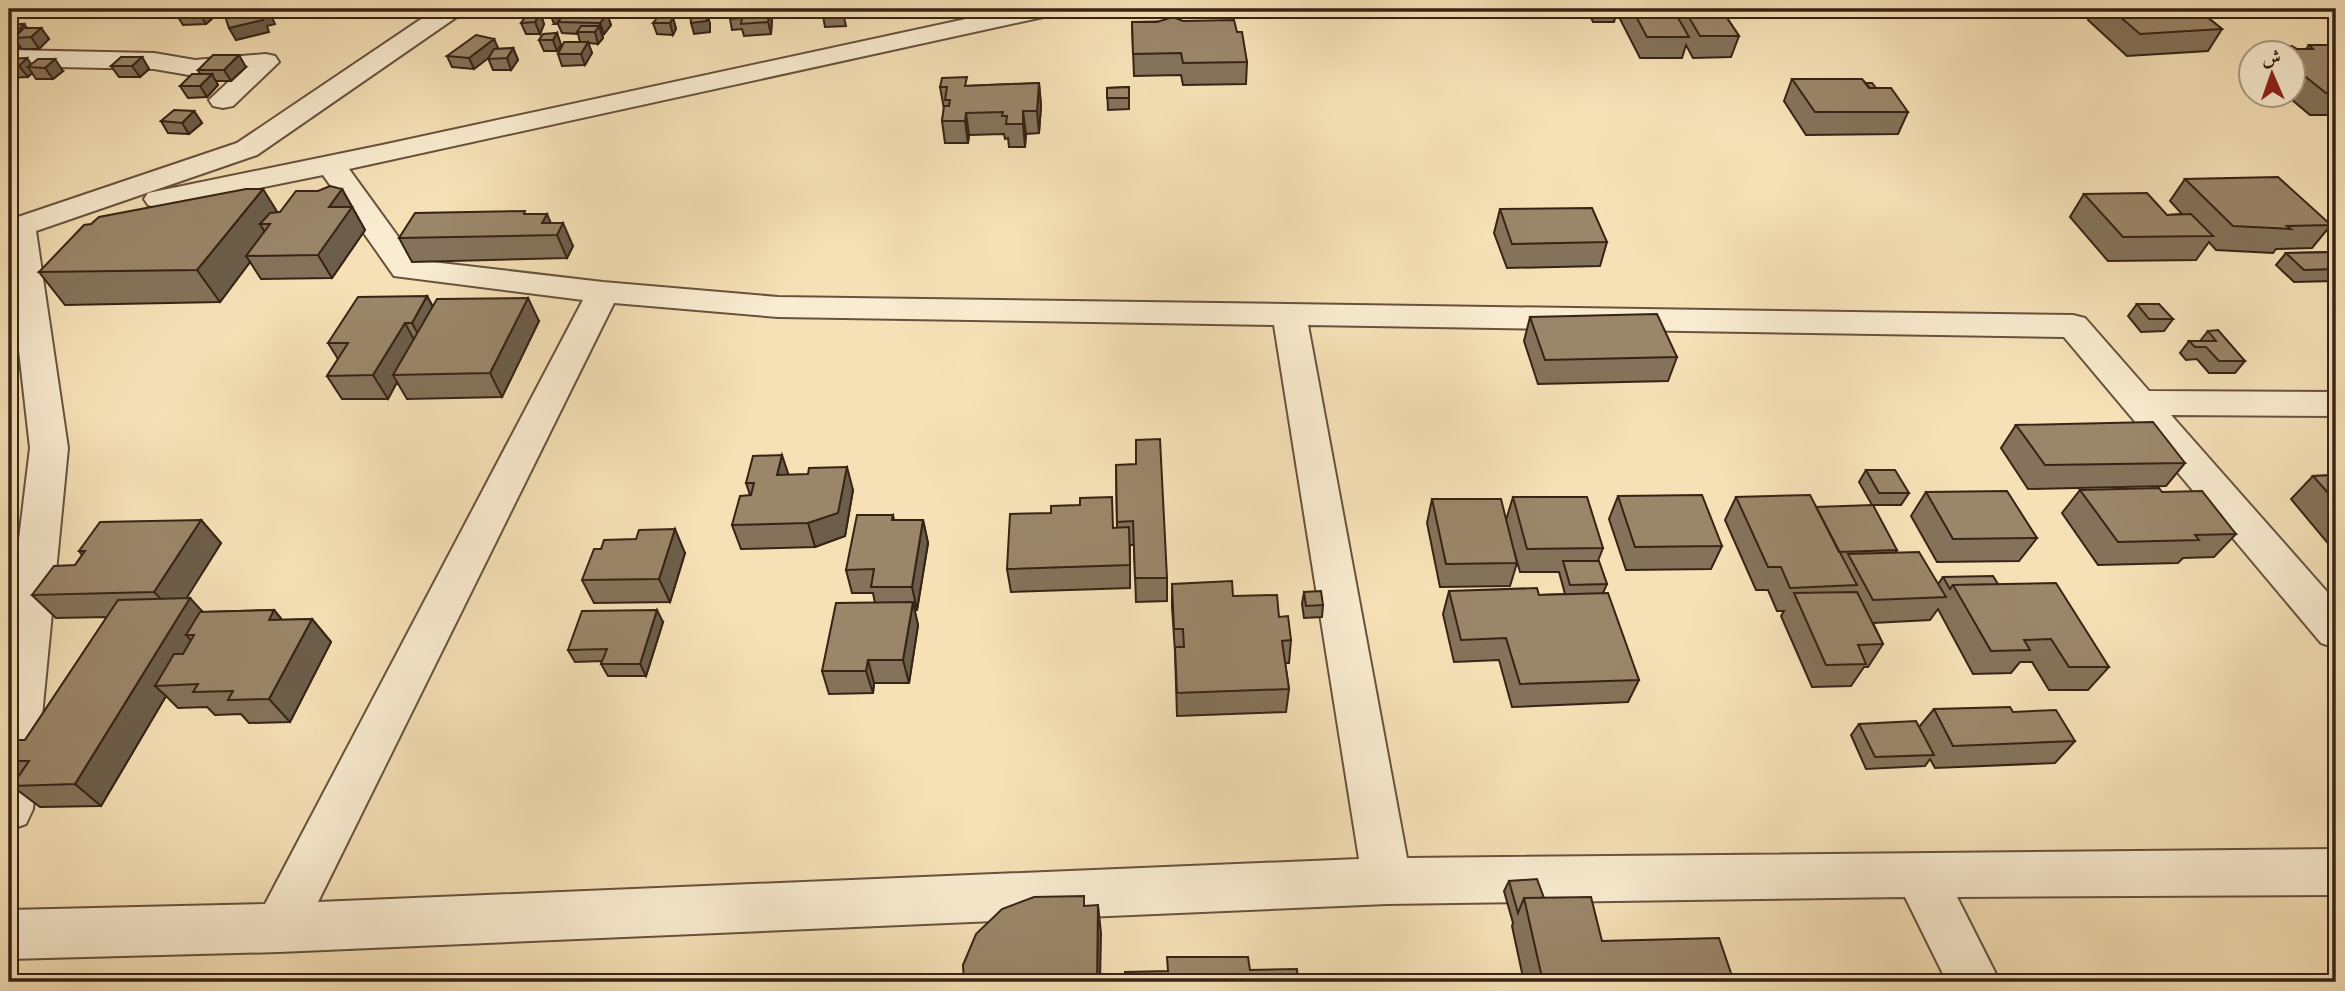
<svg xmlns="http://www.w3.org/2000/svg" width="2345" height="991" viewBox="0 0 2345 991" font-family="'IM FELL Great Primer',Amiri,serif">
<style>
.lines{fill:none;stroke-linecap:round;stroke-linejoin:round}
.minor-casing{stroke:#67523e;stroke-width:4}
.minor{fill:#f9ecd0;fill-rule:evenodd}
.wall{fill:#84735a;stroke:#372315;stroke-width:2}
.shaded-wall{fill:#6c5e4a;stroke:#372315;stroke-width:2}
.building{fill:#9a8669;stroke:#372315;stroke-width:2}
</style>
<rect width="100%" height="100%" fill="#f6e1b7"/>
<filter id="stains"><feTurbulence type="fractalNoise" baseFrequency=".00286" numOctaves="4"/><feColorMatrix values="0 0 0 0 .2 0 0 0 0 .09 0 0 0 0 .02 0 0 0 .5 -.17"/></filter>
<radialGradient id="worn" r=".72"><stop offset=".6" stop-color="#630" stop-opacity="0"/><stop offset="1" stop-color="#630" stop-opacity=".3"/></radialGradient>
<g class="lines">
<defs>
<path id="minor" d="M436,9H464L461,14L257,155L36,231L68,448L33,809L26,824L9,830V622L30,448L9,262V220L237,143Z
M1012,9H1060L1057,14L1048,16L349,169L415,260L603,282L778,297L2073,315L2085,318L2149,391L2336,392V416L2171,415L2336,602V648L2321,643L2064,337L1308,325L1407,858L2336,849V895L1957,897L2000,982H1947L1905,897L1387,904L279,952L9,959V910L265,904L583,300L394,276L323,175L159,208L148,205L144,199L148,193L382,145ZM614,303L778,317L1274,325L1359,859L318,902Z
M9,50L154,53L195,60L266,54L275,56L279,62L233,106L223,108L213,106L209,100L239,72L195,76L154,69L9,66Z"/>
</defs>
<use href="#minor" class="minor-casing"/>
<use href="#minor" class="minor"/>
</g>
<path class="wall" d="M13,9H30L14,10Z
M181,9H211L215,16L206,24L183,25L176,14Z
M585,9H640L635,15L607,14L611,25L604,34H602L603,38L598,44L588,43L592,53L585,65L562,66L558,54L580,42L578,34L562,33L558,24H554L568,13L586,14Z
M747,9H770L772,18L771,34L744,36L742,29L732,30L730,19Z
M842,9L846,26L825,27L823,16Z
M1587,9H1721L1739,36L1731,57L1693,58L1686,45L1682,58H1640L1620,19L1621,16L1616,15L1614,22H1593Z
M2090,9H2197L2222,29L2208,51L2127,56L2088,20L2092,11Z
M540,13L544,24L540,34H526L521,23Z
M673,18L676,29L673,35L657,34L653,23Z
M1183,21L1237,32L1247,62L1246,84L1183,85L1181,75L1134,76L1132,22Z
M24,24L27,28H41L49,39L39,49H22L21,48L9,49V25Z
M557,33L561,45L557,51H544L539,40Z
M2309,45H2336V115H2310L2285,94H2292V52H2263L2268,46L2297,49H2306Z
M513,48L518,60L511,70H493L488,58L474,69L452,67L447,56L498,49Z
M142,57L149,69L140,77H119L111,66Z
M9,59L31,65L63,71L53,79H36L32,73L28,77L9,78Z
M246,67L231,81H216L218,85L207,97L188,98L180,86L200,74L198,70Z
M1792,79L1865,83L1876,88L1908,112L1898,134L1806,135L1784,101Z
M1039,83L1041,106L1039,133L1026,134L1025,147H1009L1008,138L1005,139L1004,134L969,135L968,143H945L942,121L944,109L940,87Z
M1129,87V109L1108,110L1107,88Z
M194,111L202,123L189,134L168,133L161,121Z
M2185,179L2331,225L2312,248L2276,249L2273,253L2216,250L2209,242L2196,260L2108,261L2070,217L2084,194L2167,215L2182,214L2170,201Z
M342,189L365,230L332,278L261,279L250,262L220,302L65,305L39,272L280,212L318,191Z
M1500,209L1607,242L1600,266L1507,268L1494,233Z
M527,214L551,223L573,246L567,258L412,262L399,238Z
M2336,252V284L2334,281L2294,282L2276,265L2286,253Z
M427,296L433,307L539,321L502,397L407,399L397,382L388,399H342L327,376L338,359L328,343Z
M2137,304L2173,319L2164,331L2141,332L2128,316Z
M1530,317L1677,357L1668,381L1538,384L1524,341Z
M2208,331L2245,361L2235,373H2209L2197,359L2186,360L2180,353L2189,341H2200Z
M2016,425L2185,463L2166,486L2028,489L2001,448Z
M1116,465L1167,578V601L1136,602L1134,545H1130V588L1011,592L1007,569L1051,513L1080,505L1113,528H1117Z
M1866,470L1909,493L1901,505H1872L1859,482Z
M788,475L853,490L845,536L815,547L741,549L732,525L750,495L746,483Z
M2336,475V553L2291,499L2313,476Z
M2080,490L2162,492L2236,534L2214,557L2183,558L2178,563L2098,565L2062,513Z
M1926,492L2037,538L2019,561L1937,562L1911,516Z
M1618,496L1722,546L1711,569L1626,570L1609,519Z
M1513,497L1603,548L1598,561L1607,584L1603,593L1639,680L1628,702L1512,707L1499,660L1454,662L1443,614L1449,591L1539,595L1565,594L1559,572H1520L1514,551L1517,563L1510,586L1440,587L1427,523L1432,499L1506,520Z
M1736,497L1816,507L1897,550L1896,552L1938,584L1943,577L1998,584L2109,667L2088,690H2049L2032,662H2020L2011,673L1973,674L1938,609L1930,620L1873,623L1883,644L1868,667H1864L1851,686L1812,687L1781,616L1784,611H1777L1768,590H1756L1725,520Z
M893,515L894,520H923L928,543L917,610H914L918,625L909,683H874L873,693L829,694L822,671L875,603L873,593H852L846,570Z
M201,520L221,543L186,598L203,612L274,610L282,620L312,619L331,642L290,722L249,723L241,714L215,715L207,707L178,708L166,696L101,806L40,807L12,786L19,775L9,766V752L25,740L107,617L56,618L32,595L75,565L82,555L79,551Z
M636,539L685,553L670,602L594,603L582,580L601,549Z
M1172,584L1279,617L1291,640L1289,663H1285L1289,689L1286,712L1177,716L1175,652L1172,607Z
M1304,592L1323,605L1322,617L1304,618L1302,604Z
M663,622L646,676H608L601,664L602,661L575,662L568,650Z
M1934,709L2013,712L2075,741L2055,763L1935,768L1930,759L1925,766L1866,769L1851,735L1859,724L1919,727Z
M1509,881L1544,898L1602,941L1734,982H1524L1512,926L1513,923L1504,891Z"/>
<path class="shaded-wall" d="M204,9H211L215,16L206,24L199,13Z
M268,9L275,24L267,26L269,32L236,40L229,28L262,15Z
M566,9L569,18L558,22V24H554L550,13Z
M633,9H640L635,15Z
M770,9L772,18L771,34L768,22Z
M706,12L710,23V32L694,34L691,23Z
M540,13L544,24L540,34L535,22Z
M607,14L611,25L604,34L600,23Z
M673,18L676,29L673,35L670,23Z
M24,24L32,35L14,38L21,48L13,37Z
M599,26L603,38L598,44L595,32Z
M41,28L49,39L39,49L31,37Z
M557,33L561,45L557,51L553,40Z
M494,39L499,50L474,69L469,58Z
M588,42L592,53L585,65L581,54Z
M513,48L518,60L511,70L507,58Z
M239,55L246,67L231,81L224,70Z
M142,57L149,69L140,77L132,66Z
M27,58L33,67H28L32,73L28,77L19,66Z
M55,59L63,71L53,79L45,68Z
M212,74L218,85L207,97L200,86Z
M1039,83L1041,106L1039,133L1037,111Z
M194,111L202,123L189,134L182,123Z
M1023,111L1026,134L1025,147L1023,124Z
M966,113L969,135L968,143L965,121Z
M263,189L283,221L270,224H260L269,239L246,256L250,262L220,302L197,270Z
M342,189L365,230L332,278L318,255L329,207Z
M547,214L556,235L542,223Z
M563,223L573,246L567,258L557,235Z
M427,296L440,320L425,347L412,323Z
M528,298L539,321L502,397L490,373Z
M405,323L418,347L393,375L397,382L388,399L373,375Z
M782,455L790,479L777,475Z
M847,467L853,490L845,536L815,547L808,523Z
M201,520L221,543L176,615L154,592Z
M923,520L928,543L917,610L912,587Z
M675,529L685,553L670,602L659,579Z
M190,598L211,621L194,635H186L196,646L155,686L166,696L101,806L75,784Z
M913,602L918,625L909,683L903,660Z
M274,610L293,633L269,620Z
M657,610L663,622L646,676L640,664Z
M312,619L331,642L290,722L269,699Z
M868,660L874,683L873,693L866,671Z
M1098,905L1101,933L1100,982H1097Z"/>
<path class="building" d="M181,9H204L199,13L176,14Z
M242,9H258L259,10L268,9L269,13L260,15L263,20L229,28L224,13Z
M551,9H565V11L550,13Z
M747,9H770L768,22L741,24L742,18L730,19V10Z
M829,9H842L843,15L823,16L822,12L829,11Z
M1595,9H1616L1617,10H1595Z
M1632,9H1673L1689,37H1647Z
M1684,9H1721L1739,36H1700Z
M2111,9H2197L2222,29L2140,34Z
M706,12L707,21L691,23L690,13Z
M540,13L535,22L521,23L527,14Z
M565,13L607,14L600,23L558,22Z
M1173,17L1183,21L1234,20L1237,32H1242L1247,62L1183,63L1181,53L1133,54L1132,22H1157Z
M657,18H673L670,23H653Z
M24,24L13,37H9V25Z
M581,26H599L595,32H577Z
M24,28H41L31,37L14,38Z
M557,33L553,40H539L543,34Z
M476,35L494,39L469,58L447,56Z
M564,42H588L581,54H558Z
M2309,45H2336V93H2326L2292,66V52H2276L2268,46H2292L2297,49H2313Z
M513,48L507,58L488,59L494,49Z
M213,55H239L224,70H198Z
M121,57H142L132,66H111Z
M27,58L19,66H9V59Z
M38,59H55L45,68L28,67Z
M192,74H212L200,86H180Z
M967,77L965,86L1039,83L1037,111H1023V124H1006L1007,116H1002L1003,112L966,113L965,121H942L944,106H949L950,100H945L947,87H940L942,78Z
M1792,79H1862L1870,88H1891L1908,112H1815Z
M1865,83H1872L1876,88H1869Z
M1129,87V98H1107V88Z
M174,110L194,111L182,123L161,121Z
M2278,177L2331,225L2287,226L2291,229L2233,226L2185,179Z
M330,186L342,189L329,207H352L318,255L246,256L270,224H260L270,213L280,212L296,191H318Z
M246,189H263L197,270L39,272L84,225L91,224L99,217Z
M2147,193L2167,215L2191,214L2213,236L2123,237L2084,194Z
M1592,208L1607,242L1512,244L1500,209Z
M525,211L524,214H547L542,223H563L557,235L399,238L415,213Z
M2336,252V269L2304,270L2286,253Z
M427,296L412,323H405L373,375L327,376L348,343H328L358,297Z
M528,298L490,373L393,375L437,299Z
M2137,304H2159L2173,319H2149Z
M1657,314L1677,357L1545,360L1530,317Z
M2218,330L2245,361H2219L2206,347H2195L2189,341H2216L2208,331Z
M2153,422L2185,463L2045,465L2016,425Z
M1160,439L1167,578H1135L1133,521L1117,522L1116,465L1136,464V440Z
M782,455L777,475L808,474L809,468L847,467L838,513L808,523L732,525L740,496L751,495L754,483H746L753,456Z
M1866,470H1895L1909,493H1879Z
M2336,475V502L2313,476Z
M2159,488L2162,492L2202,491L2236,534L2195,535L2199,540L2118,542L2080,490Z
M2007,491L2037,538L1953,539L1926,492Z
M1702,495L1722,546L1635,547L1618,496Z
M1810,495L1857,585L1790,588L1781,567H1768L1736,497Z
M1112,497L1113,528L1129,527L1130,565L1007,569L1010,514L1051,513V506L1080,505V498Z
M1513,497H1587L1603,548L1527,549Z
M1432,499H1501L1517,563L1446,564Z
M1873,505L1897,550L1839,552L1816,507Z
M857,515H893L892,520H923L912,587H871L874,569L846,570Z
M201,520L154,592L32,595L54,566L75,565L85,551H79L100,522Z
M675,529L659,579L582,580L594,549H601L604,540L636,539L639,530Z
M1919,552L1946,597L1873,600L1848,554Z
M1563,561H1599L1607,584L1570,585Z
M1993,576L1998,584L1953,585L1950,589L1943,577Z
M1232,581L1233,596L1277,595L1279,617L1288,616L1291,640L1282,641L1289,689L1177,693L1175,647H1184L1183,629H1174L1172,584Z
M2056,583L2109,667H2069L2051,639L2024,640L2030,650L1991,651L1953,585Z
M1537,588L1539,595L1608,593L1639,680L1520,684L1506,638L1461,640L1449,591Z
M1321,591L1323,605L1306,606L1304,592Z
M1857,592L1883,644L1858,645L1866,664L1826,665L1794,593Z
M190,598L75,784L12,786L29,761H9V752L17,740H25L118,600Z
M913,602L903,660H868L866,671H822L836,603Z
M274,610L269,620L312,619L269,699L228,700L233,691L193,692L198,684L155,686L174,654H183L194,635H186L200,612Z
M657,610L640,664H601L607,649L568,650L582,611Z
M2010,707L2013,712L2056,710L2075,741L1953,746L1934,709Z
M1916,721L1934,755L1875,757L1859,724Z
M1537,879L1544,898H1524L1518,913L1509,881Z
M1084,896V906L1098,905L1097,982H964L963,965L976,934L1002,909L1034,897Z
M1591,897L1602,941L1719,938L1734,982H1543L1524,898Z
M1167,957H1248L1250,970L1297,969L1298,982H1125V972L1168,971Z"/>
<rect width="2345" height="991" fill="none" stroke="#f6e1b7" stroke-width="35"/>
<rect x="10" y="10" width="2324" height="970" fill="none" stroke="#372315" stroke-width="3.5"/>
<rect x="18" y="18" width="2310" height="956" fill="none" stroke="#372315" stroke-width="2"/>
<g transform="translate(2272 74) rotate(358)"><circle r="33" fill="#f9ecd0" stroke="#ab9c85" stroke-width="2"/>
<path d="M0-5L12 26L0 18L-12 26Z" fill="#8f2418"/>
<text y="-10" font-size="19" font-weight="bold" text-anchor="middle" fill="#372315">ش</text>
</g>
<rect width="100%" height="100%" filter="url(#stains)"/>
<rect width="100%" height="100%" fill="url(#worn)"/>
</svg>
